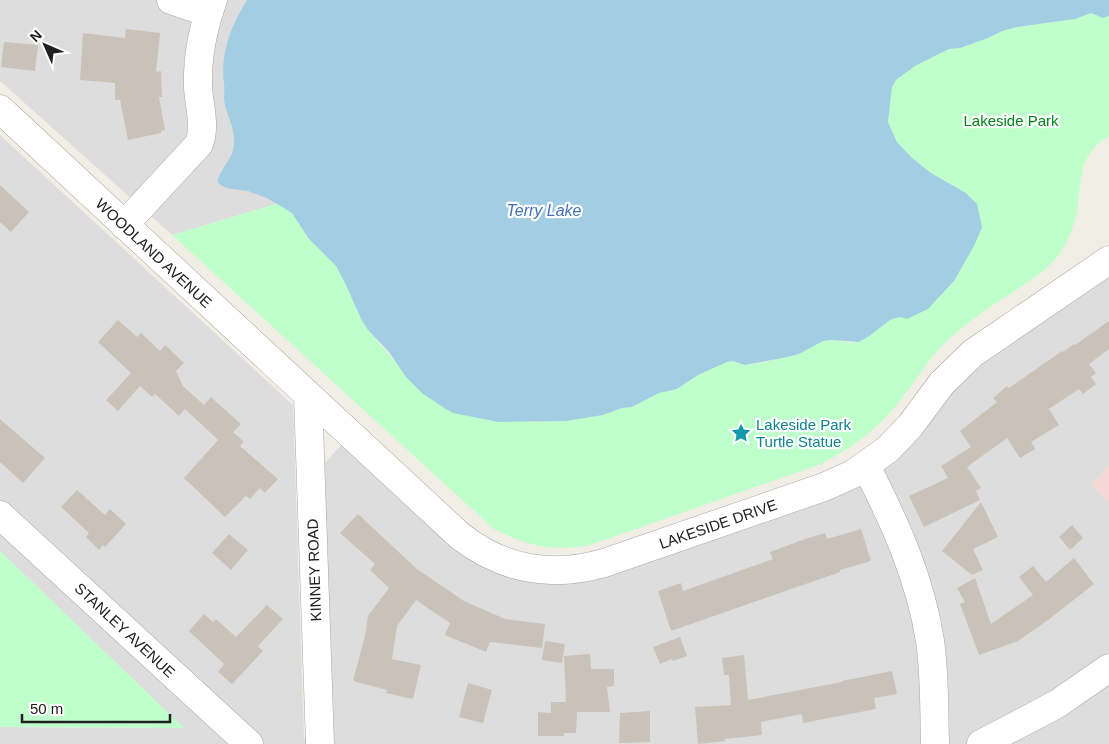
<svg xmlns="http://www.w3.org/2000/svg" width="1109" height="744" viewBox="0 0 1109 744" font-family="Arial,sans-serif">
<style>
.residential{fill:#dedddd}
.commercial{fill:#f3d8d3}
.park{fill:#bfffcb}
.water{fill:#a2cde3}
.building{fill:#cac2b8}
.lines{fill:none;stroke-linecap:round;stroke-linejoin:round}
.minor-casing{stroke:#a7a7a7;stroke-width:29}
.minor{stroke:#fff;stroke-width:28}
.labels{text-anchor:middle;dominant-baseline:central;stroke-width:4.5;stroke-linejoin:round;paint-order:stroke}
.park-label{font-size:15px;fill:#02851a;stroke:#fff}
.street-label{font-size:15px;fill:#202020;stroke:#fff}
.culture-label{font-size:15px;fill:#0d838f;stroke:#fff;text-anchor:start}
.water-label{font-size:16px;font-style:italic;fill:#4271ba;stroke:#fff}
</style>
<rect width="100%" height="100%" fill="#f1efe5"/>
<path class="residential" d="M0,0H597L276,204L172,235L0,81Z
M0,135L293,405L304,738L331,743L324,464L358,426L461,518L493,542L515,551L540,557H564L582,554L600,550L818,475L858,455L882,435L897,420L931,375L961,344L979,331L1109,245V465L1091,485L1109,502V654L1101,661L1109,671V744H0V727L183,728L0,551Z"/>
<path class="commercial" d="M1109,465V502L1091,485Z"/>
<path class="park" d="M1086,13H1091L1103,18L1109,16V136C1080,154 1081,175 1078,205C1075,223 1069,242 1057,257C1046,271 1031,280 1016,290C993,305 970,320 949,339C927,359 914,384 895,407C874,432 850,449 821,464L590,545C552,552 527,546 494,529L172,235L276,204L292,212L336,266L346,285L361,319L368,330L393,359L446,409L531,422L603,415L622,408L632,407L659,393L677,389L698,375L727,362L733,361L745,365L761,363L799,354L823,341L831,340L854,343L868,337L890,320L933,304L954,281L974,246V201L966,193L931,173L911,157L897,142L888,122L892,87L896,80L915,66L949,49L960,48L988,38L1002,31L1017,27L1075,19Z
M0,551L184,728L0,727Z"/>
<path class="water" d="M247,0H1109V16L1103,18L1091,13L1075,19L1017,27L1002,31L988,38L960,48L949,49L915,66L896,80L892,87L888,122L897,142L911,157L931,173L966,193L977,204L982,227L974,246L954,281L928,309L907,319L900,317L890,320L868,337L859,342L831,340L823,341L799,354L783,358L745,365L733,361L727,362L698,375L677,389L659,393L632,407L622,408L603,415L566,421L499,422L453,413L446,409L423,394L406,377L389,352L368,330L361,319L346,285L336,266L309,239L292,213L267,198L248,191L226,188L218,183C217,172 233,160 234,145C236,128 226,115 224,100C224,95 225,89 224,84C220,53 231,26 247,0Z"/>
<path class="building" d="M126,29L160,33L156,72L161,71L162,97H159L165,130L161,131V133L128,140L120,100H115V83L80,80L83,33L125,38Z
M4,42L38,45L35,71L1,67Z
M0,185L29,212L11,232L0,222Z
M118,320L137,337L141,333L160,351L165,345L184,363L176,371L183,386L204,405L211,397L241,424L233,432L244,442L240,446L278,479L265,493L260,488L250,499L246,496L225,517L184,478L218,440L185,409L179,416L155,394L152,397L140,386L118,411L106,400L131,373L98,342Z
M1109,321V349L1089,364L1096,373L1091,377L1096,384L1083,394L1079,389L1049,409L1059,425L1031,442L1035,449L1020,458L1007,438L967,467L981,488L976,491L980,500L924,527L909,496L948,478L941,466L971,447L960,431L997,402L993,398L1007,386L1009,388L1062,351L1063,352L1074,344L1075,345Z
M0,419L45,458L23,483L0,462Z
M77,490L105,515L110,509L126,524L105,547L103,545L99,550L86,537L89,533L61,507Z
M981,502L998,537L973,549L983,570L972,575L942,551Z
M358,514L417,569L464,601L505,619L545,624L542,648L490,642L486,652L445,635L450,623L416,600L397,626L392,659L421,665L413,699L386,693L387,690L353,681L365,636L368,616L389,588L370,570L375,564L340,533Z
M1072,525L1083,538L1070,550L1059,537Z
M861,529L871,561L840,570V572L671,631L658,591L681,583L683,591L773,559L770,552L805,539L825,533L827,539Z
M229,534L248,550L231,570L212,553Z
M1074,558L1094,584L1048,620L1018,641L979,655L960,604L965,602L957,588L975,578L991,624L1033,595L1019,577L1033,566L1046,582Z
M267,605L283,619L258,646L263,651L232,684L218,672L224,664L189,631L204,614L213,622L216,619L236,637Z
M680,637L687,656L673,661L672,659L660,664L653,647Z
M545,641L565,644L562,663L542,660Z
M590,654L591,669H614V686L607,687L610,712H577L576,733H564V736H538V712L551,713V702H566L564,656Z
M744,655L748,700L842,682V681L892,671L897,694L874,698L876,709L803,723L802,714L761,722L762,735L725,739V741L698,744L695,707L731,705L729,675H724L722,658Z
M468,683L492,690L483,723L459,717Z
M650,711V742L619,743L620,713Z"/>
<g class="lines">
<defs>
<path id="minor" d="M171,0L209,13
M0,109L460,536C504,570 551,578 604,563L824,487L853,474L888,449L910,426L942,383L973,353L1109,260
M124,225L199,144C206,125 199,106 198,87C197,57 203,28 213,0
M308,396L320,744
M866,466C895,523 920,577 930,641C935,675 934,710 935,744
M0,515L249,744
M981,744L1057,704L1109,668"/>
</defs>
<use href="#minor" class="minor-casing"/>
<use href="#minor" class="minor"/>
</g>
<defs>
<symbol id="sight-bare" viewBox="-9 -9 18 18"><path d="M0-6L1.8-2.2L6-1.7L2.9 1.2L3.7 5.4L0 3.3L-3.7 5.4L-2.9 1.2L-6-1.7L-1.8-2.2Z" fill="#0f9aa8" stroke="#fff" stroke-width="2.5" paint-order="stroke"/></symbol>
</defs>
<g fill-rule="evenodd">
<use href="#sight-bare" x="727" y="419" width="28" height="28"/>
</g>
<g class="labels">
<g class="park-label">
<text x="1011" y="120">Lakeside Park</text>
</g>
<g class="street-label">
<text transform="translate(154 253) rotate(43)">WOODLAND AVENUE</text>
<text transform="translate(718 524) rotate(-19)">LAKESIDE DRIVE</text>
<text transform="translate(314 570) rotate(-92)">KINNEY ROAD</text>
<text transform="translate(125 630) rotate(43)">STANLEY AVENUE</text>
</g>
<g class="culture-label">
<text x="756" y="424">Lakeside Park<tspan x="756" dy="17">Turtle Statue</tspan></text>
</g>
<g class="water-label">
<text x="544" y="210">Terry Lake</text>
</g>
</g>
<g transform="translate(45 45) rotate(315)" stroke="#ffffff" stroke-width="4" paint-order="stroke">
<path d="M0-4L9 19L0 12L-9 19Z" fill="#202020"/>
<text y="-8" font-size="14" font-weight="bold" text-anchor="middle" fill="#202020">N</text>
</g>
<path d="M22 714v8h148v-8" fill="none" stroke="#202020" stroke-width="2.5"/>
<text x="30" y="714" font-size="15" fill="#202020" stroke="#ffffff" stroke-width="4" paint-order="stroke">50 m</text>
</svg>
